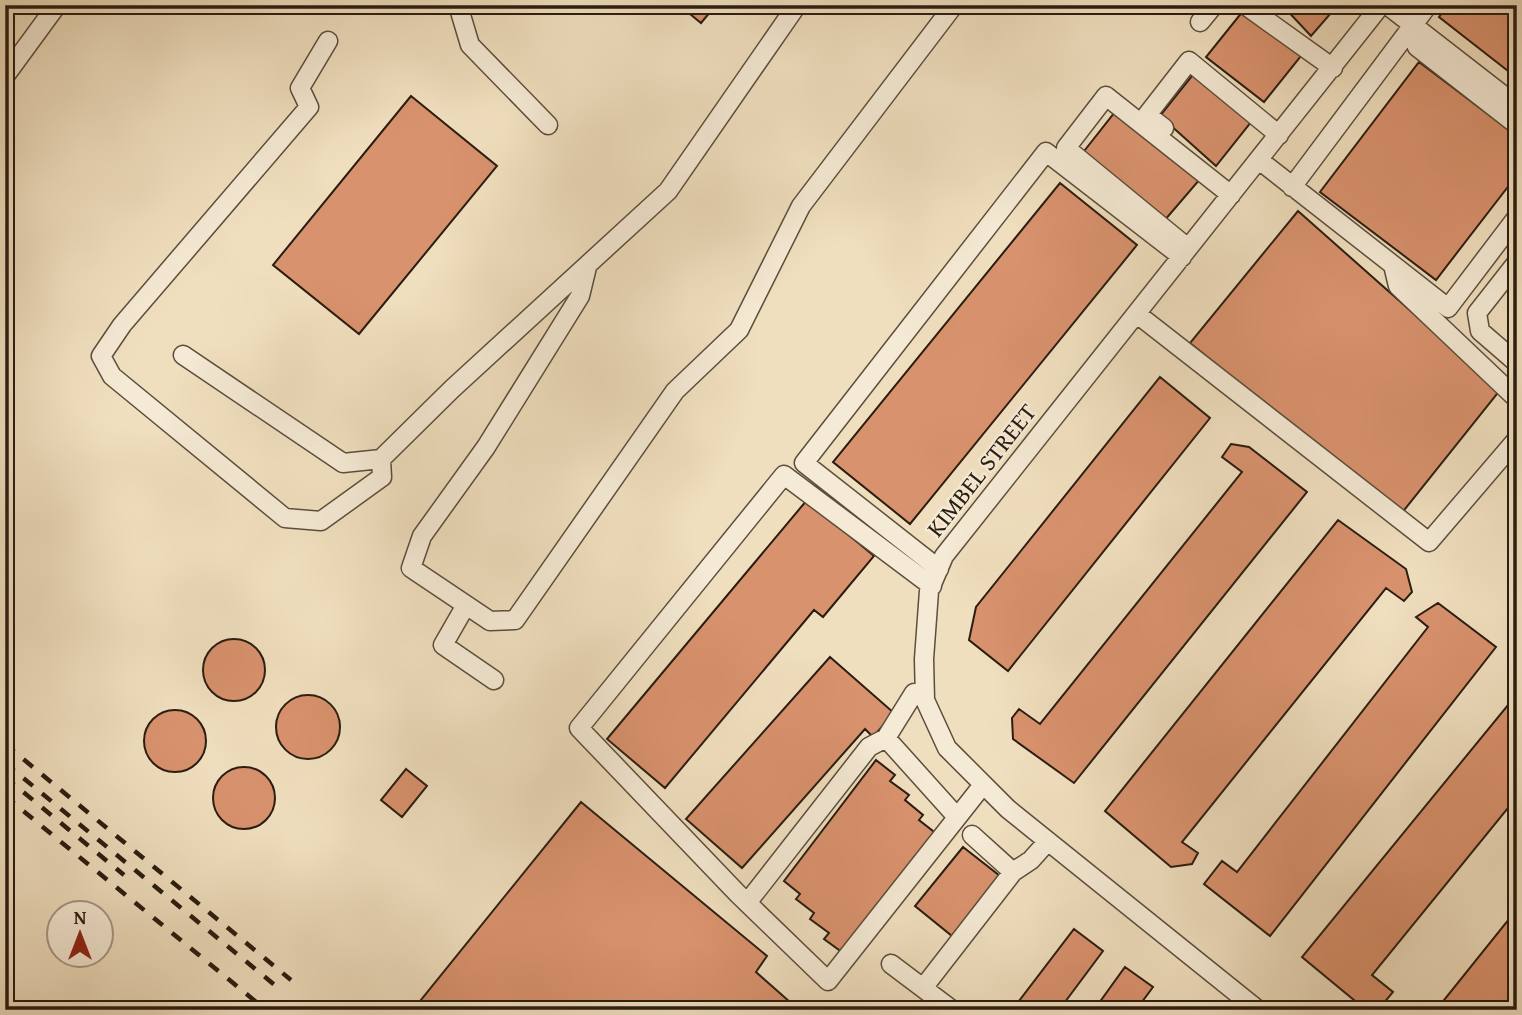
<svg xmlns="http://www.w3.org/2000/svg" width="1522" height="1015" viewBox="0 0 1522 1015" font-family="'Gentium Book Plus',serif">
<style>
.building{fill:#d9926e;stroke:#291d11;stroke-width:2}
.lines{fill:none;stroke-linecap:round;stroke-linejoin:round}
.minor-casing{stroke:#5b4e3c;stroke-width:21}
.minor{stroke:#f5ead5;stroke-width:18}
.rail{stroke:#291d11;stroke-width:4.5;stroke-dasharray:12 12;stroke-linecap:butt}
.labels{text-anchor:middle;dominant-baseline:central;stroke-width:5;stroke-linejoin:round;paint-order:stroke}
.street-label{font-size:24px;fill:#291d11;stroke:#f5ead5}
</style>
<rect width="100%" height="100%" fill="#f0dfbf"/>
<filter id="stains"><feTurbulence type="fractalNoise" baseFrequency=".00286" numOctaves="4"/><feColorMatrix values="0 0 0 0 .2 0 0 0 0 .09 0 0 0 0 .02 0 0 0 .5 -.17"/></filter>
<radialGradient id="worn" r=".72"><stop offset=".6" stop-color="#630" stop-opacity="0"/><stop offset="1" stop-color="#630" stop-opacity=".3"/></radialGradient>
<path class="building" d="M679,5H716L701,23Z
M1282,5H1338L1311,36Z
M1448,5H1517V78L1439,17Z
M1243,11L1301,56L1264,102L1206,57Z
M1419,62L1517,136V175L1436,280L1320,192Z
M1196,71L1251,122L1216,166L1160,116Z
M411,96L497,166L359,334L273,265Z
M1115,112L1201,178L1164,221L1081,155Z
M1060,183L1137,245L910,524L833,462Z
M1298,211L1500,390L1401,514L1190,343Z
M1160,377L1210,418L1008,671L969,640L976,607Z
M1231,444L1249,447L1307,492L1074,783L1013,739L1012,718L1019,709L1040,724L1242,472L1222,457Z
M807,500L874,556L823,617L814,610L665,788L607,739Z
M1338,520L1406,569L1412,592L1404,601L1386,588L1182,842L1198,853L1192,864L1171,867L1105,811Z
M1438,603L1496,647L1270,936L1204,884L1222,861L1237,872L1428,627L1416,617Z
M203 670a31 31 0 1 1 62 0a31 31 0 1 1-62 0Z
M830,657L894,713L873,737L865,729L742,868L686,819Z
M1517,694V797L1372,975L1393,992L1378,1010H1366L1302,957Z
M276 727a32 32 0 1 1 64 0a32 32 0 1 1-64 0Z
M144 741a31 31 0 1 1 62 0a31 31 0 1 1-62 0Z
M876,760L895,775L890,781L909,795L905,800L923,815L919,820L938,835L846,955L824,939L829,933L810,919L814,913L796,899L800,894L784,881Z
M213 798a31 31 0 1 1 62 0a31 31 0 1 1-62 0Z
M406,769L427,786L402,817L381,800Z
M581,802L767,956L756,972L799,1010H431L420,1001Z
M963,847L1000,876L952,936L915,906Z
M1517,909V1010H1436Z
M1074,929L1103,951L1059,1010H1012Z
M1125,967L1153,987L1136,1010H1094Z"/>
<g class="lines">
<defs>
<path id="minor" d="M458,5L470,45L548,125
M1245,5L1333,68
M1387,5L1517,106
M1200,22L1214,5
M1410,27L1417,47L1517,125
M328,41L300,88L309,107L122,325L101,356L112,376L285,518L321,521L382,477L381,459
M5,76L57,5
M1164,128L1147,115L1189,61L1279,135
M1259,160L1448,308L1517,217
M1292,187L1428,5
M1183,244L1066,148L1106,96L1231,195
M1517,262L1477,313L1480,331L1517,363
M1393,265L1398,286L1517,399
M587,267L580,296L486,447L422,536L411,568L490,621L515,620L675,391L739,330L801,206L954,5
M1137,314L1429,542L1517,439
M183,355L343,463L381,459L452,389L668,191L797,5
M939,569L804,463L1046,152L1182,257
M932,586L784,475L579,728L738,894L828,981L982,786
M466,605L443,645L494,680
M886,738L914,693
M972,835L1013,872
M747,903L869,747L886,738L957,817
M891,964L952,1010
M923,988L1013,872L1031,860L1048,841
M1258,1010L1008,809L947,748L925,700L924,659L929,591L944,556L1381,5"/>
</defs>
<use href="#minor" class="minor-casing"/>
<use href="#minor" class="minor"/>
<path class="rail" d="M5,744L291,980
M5,763L282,991
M5,777L124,875
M5,796L266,1010"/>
</g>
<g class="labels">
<g class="street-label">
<text transform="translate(981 470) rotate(-52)">KIMBEL STREET</text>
</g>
</g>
<rect width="1522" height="1015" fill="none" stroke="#f0dfbf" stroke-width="28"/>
<rect x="7" y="7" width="1508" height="1001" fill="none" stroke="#291d11" stroke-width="3.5"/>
<rect x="14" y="14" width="1494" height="987" fill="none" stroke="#291d11" stroke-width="2"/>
<g transform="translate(80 934)"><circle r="33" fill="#f5ead5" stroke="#a39887" stroke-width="2"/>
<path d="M0-5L12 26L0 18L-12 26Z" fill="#8f2418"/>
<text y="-10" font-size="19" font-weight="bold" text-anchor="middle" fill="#291d11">N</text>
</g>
<rect width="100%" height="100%" filter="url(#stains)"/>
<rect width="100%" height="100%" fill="url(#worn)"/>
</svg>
